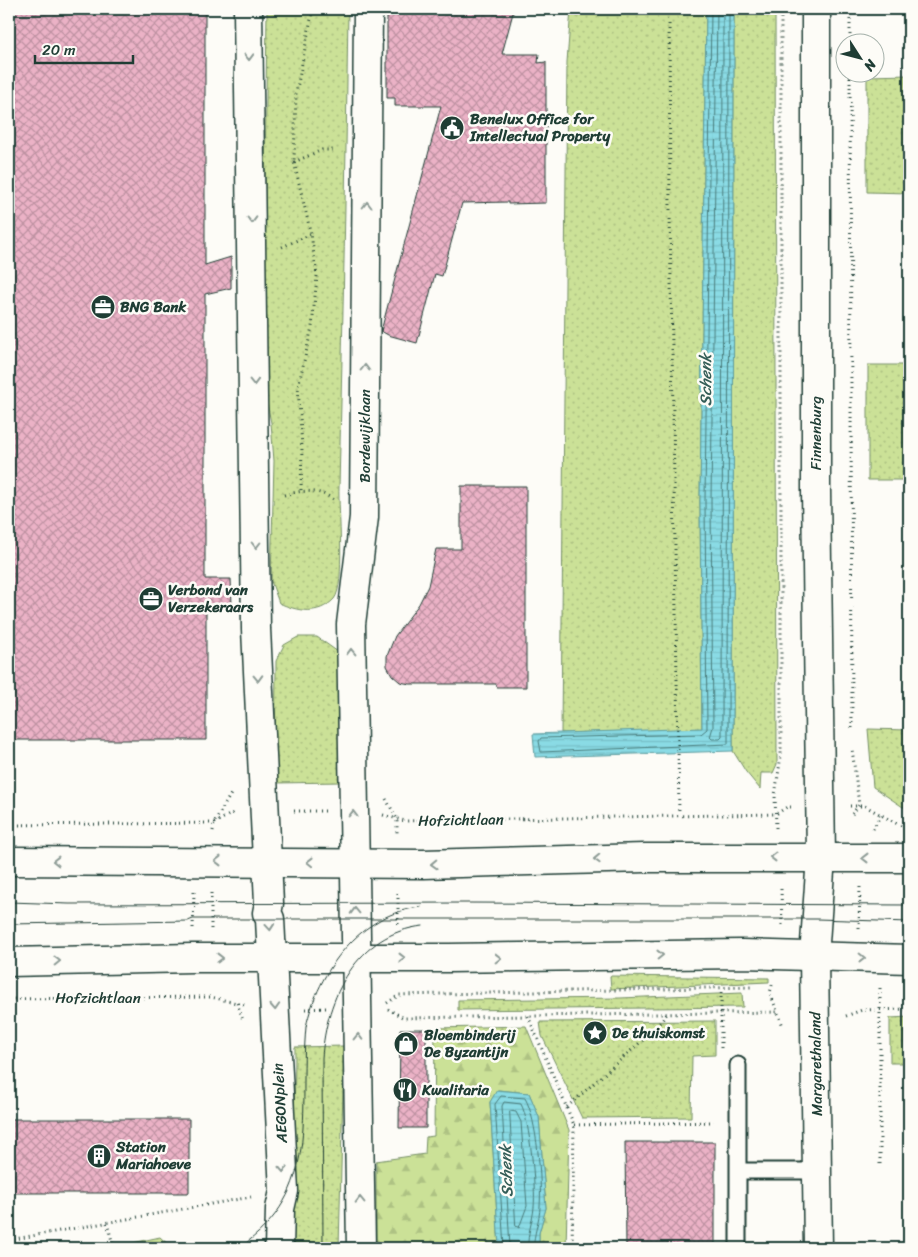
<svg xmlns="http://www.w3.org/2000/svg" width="918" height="1257" viewBox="0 0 918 1257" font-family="Sriracha,sans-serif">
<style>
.grass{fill:url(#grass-dots);stroke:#758f66}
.forest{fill:url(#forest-firs);stroke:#758f66}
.water{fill:url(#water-rules);stroke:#5f9c9e}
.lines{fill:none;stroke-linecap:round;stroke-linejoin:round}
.shore{stroke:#4a7c7b;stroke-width:1}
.building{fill:url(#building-cross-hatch);stroke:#1f3d34}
.service-casing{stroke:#1f3d34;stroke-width:19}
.minor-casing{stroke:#1f3d34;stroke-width:31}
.tertiary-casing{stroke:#1f3d34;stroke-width:31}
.secondary-casing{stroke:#1f3d34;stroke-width:31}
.path{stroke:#1f3d34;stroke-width:3;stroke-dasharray:1 4;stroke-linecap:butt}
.service{stroke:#fdfcf7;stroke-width:15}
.minor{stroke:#fdfcf7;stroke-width:28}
.tertiary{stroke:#fdfcf7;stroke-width:28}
.secondary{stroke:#fdfcf7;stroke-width:28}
.tram{stroke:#1f3d34;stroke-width:1}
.oneway{stroke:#8e9c96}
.labels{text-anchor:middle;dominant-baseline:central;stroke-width:5;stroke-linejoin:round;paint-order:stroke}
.poi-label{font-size:15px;font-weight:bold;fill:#1f3d34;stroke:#fdfcf7;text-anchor:start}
.street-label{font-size:15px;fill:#1f3d34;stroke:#fdfcf7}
.water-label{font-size:16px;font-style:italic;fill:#345d57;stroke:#fdfcf7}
</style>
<defs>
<pattern id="grass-dots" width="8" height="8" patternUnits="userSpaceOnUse" patternTransform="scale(1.25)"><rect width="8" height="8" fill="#cbe197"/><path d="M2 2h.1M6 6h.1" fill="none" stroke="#aec283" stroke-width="1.8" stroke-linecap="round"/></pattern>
<pattern id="forest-firs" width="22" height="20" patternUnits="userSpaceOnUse" patternTransform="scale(1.25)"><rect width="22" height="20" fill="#cbe197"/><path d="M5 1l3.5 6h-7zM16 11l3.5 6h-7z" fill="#aec283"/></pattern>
<pattern id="water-rules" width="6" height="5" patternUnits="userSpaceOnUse" patternTransform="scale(1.25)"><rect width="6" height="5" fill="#8adbe5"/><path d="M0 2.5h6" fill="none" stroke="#77bdc5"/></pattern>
<pattern id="building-cross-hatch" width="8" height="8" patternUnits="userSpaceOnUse" patternTransform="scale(1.25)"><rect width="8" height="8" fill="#ebb2c6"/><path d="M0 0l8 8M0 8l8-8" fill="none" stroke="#be92a2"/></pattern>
</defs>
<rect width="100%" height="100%" fill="#fdfcf7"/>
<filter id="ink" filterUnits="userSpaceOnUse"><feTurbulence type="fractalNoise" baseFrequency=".02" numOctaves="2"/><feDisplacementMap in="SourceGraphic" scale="10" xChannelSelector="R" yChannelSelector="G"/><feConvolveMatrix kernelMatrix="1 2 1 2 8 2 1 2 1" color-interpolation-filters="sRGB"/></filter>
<g filter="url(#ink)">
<path class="grass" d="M267,9H348C346,168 343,327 339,487C338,509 346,585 334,599C318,616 297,611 279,603L271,581L274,461L271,423L263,381Z
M571,9H706L700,501L702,729L561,733L567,62Z
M734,9H775L777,764L773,773H761L760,789L746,772L733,751Z
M909,75V193L867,192V76Z
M868,365H909V480H868Z
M298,637H317L338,652L342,782L275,783L276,661L284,645Z
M868,729L909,730V807H903L873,787Z
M610,976L769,978V982L611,989Z
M742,993L743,1007L458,1010V1000L620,998Z
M909,1017V1063H890V1018Z
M715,1021V1055L692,1056L691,1117L582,1118L542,1036L540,1022Z
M344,1046L339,1248H293L295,1047Z
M160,1237L172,1248H110Z"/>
<path class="forest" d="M526,1026L569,1130L566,1248H539V1233L546,1208L539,1117L529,1093L498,1090L490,1102L499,1248H376V1161L425,1154L426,1137L434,1136L435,1028Z"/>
<path class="water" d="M706,9H734L733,751L535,757L533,734L702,728L700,501Z
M497,1090L529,1093L539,1117L546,1208L539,1233V1248H499L490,1102Z"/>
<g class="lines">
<path class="shore" d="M711,9L705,501L707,729L701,734L541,738L539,741L541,752L728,744L729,9
M717,9L711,501L713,727L710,737L712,739H720L722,737L723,9
M510,1111L516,1112L521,1122L527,1206L519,1228L516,1226Z
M504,1248L495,1104L501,1096L525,1098C537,1119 542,1181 540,1206C540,1221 533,1233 534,1248
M510,1248L502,1106L504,1102L521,1104C530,1121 536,1187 534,1207C533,1221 527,1233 528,1248"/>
</g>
<path class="building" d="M9,9H205V265L231,257V288L205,294V579H231L232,605H206V740H9Z
M387,9H514L502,54H539L538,63L546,62V203L508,204V202L462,203L442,276L435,274L417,343L388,335L381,331L441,106H395V98H387Z
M461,486H526V687H497L496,684H410L400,682L392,675L387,666V656L395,636L419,604L428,586L436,549H461Z
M400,1029H426V1128H399Z
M9,1119H189V1193H9Z
M625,1142H715V1248H626Z"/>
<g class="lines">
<defs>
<path id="service" d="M738,1065V1248
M738,1171H818"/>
<path id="minor" d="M248,9L256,629L269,903L267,913L270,919L284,1191L280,1209L279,1248
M814,957L818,1248
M361,1248L351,624L364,517L368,9"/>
<path id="tertiary" d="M814,957L821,857L816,490V9"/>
<path id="secondary" d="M9,861L423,864L645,858H909
M9,962L193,958H449L742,954L909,959"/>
</defs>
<use href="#service" class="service-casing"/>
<use href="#minor" class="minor-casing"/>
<use href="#tertiary" class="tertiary-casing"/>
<use href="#secondary" class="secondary-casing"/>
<path class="path" d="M669,9L670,214L679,814
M850,9V42
M850,72L852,729
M294,162L322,150H336
M282,247L311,234
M301,490L302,447L298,387L312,327L317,276L311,234L294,162L296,93L313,9
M284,495C301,490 318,489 333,499
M386,799L397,819V834
M850,806H865L903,827
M294,811H325
M852,814L859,805L852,748
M383,815L405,821L776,814L787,807H791
M9,825L214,823L235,812
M776,828L775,795L781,756V9
M873,829L881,814
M213,831L214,823L232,792
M781,889L782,925
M398,893V927
M193,928L194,892
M859,928L860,887
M211,929V893
M772,985L770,993L783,1026
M880,988V1168
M9,999L211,997L245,1005
M237,1003L243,1020
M387,1003L399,995L751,987
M305,1009L327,1008
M388,1009L404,1018L779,1012
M528,1016L574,1125L572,1248
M846,1016L862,1010L909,1009
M721,1048V988
M567,1107L652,1032L667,1014
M574,1125L714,1122
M107,1223L114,1248
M9,1240L251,1197"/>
<use href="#service" class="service"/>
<use href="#minor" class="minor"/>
<use href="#tertiary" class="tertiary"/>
<use href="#secondary" class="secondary"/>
<path class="tram" d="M9,902L69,904L468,903L909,905
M9,924L188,921L193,919H817L909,922
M239,1248C323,1191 298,1113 306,1027C318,971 360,913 421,907
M323,1248L322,1058C326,997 357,933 423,926"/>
</g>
<defs><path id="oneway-chevron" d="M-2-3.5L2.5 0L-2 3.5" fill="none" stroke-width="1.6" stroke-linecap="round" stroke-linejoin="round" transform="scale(1.25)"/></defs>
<g class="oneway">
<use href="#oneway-chevron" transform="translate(249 57) rotate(89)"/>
<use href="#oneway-chevron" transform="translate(367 205) rotate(-90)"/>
<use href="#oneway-chevron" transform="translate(252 220) rotate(89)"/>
<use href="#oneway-chevron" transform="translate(365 368) rotate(-90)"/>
<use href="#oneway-chevron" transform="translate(254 382) rotate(89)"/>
<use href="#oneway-chevron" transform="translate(256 545) rotate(90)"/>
<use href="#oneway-chevron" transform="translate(351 652) rotate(-91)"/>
<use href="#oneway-chevron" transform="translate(258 678) rotate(88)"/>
<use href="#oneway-chevron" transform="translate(353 814) rotate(-90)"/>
<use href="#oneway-chevron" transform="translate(773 857) rotate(180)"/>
<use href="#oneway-chevron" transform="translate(865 858) rotate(-180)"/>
<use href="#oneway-chevron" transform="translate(597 859) rotate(178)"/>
<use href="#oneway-chevron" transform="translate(56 861) rotate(-180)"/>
<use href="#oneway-chevron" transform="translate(218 861) rotate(-180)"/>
<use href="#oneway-chevron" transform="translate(310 862) rotate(-179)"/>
<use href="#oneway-chevron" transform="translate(434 864) rotate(178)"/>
<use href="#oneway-chevron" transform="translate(355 911) rotate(-92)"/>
<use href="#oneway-chevron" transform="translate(270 927) rotate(85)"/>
<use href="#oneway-chevron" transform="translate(660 955) rotate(-1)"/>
<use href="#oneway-chevron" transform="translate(220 958)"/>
<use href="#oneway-chevron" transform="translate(402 958)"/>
<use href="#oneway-chevron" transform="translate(498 958) rotate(-1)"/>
<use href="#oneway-chevron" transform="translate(862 958) rotate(1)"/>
<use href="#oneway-chevron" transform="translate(57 961) rotate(-1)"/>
<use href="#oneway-chevron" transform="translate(275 1007) rotate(87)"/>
<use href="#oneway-chevron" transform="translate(358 1037) rotate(-89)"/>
<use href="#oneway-chevron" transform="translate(283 1169) rotate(87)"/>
<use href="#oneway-chevron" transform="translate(360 1200) rotate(-91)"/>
</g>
</g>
<defs>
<symbol id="civic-disc" viewBox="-11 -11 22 22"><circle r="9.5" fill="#1f3d34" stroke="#fdfcf7"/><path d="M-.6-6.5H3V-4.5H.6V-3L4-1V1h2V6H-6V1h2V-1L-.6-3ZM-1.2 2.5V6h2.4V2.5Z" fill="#fff"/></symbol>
<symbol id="office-disc" viewBox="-11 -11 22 22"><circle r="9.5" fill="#1f3d34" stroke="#fdfcf7"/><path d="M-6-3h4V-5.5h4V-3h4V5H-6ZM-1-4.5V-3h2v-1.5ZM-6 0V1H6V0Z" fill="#fff"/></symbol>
<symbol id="sight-disc" viewBox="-11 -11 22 22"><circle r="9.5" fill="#1f3d34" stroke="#fdfcf7"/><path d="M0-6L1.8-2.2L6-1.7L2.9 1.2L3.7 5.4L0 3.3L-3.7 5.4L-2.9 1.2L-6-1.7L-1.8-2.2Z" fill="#fff"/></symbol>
<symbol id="shop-disc" viewBox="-11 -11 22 22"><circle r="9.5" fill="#1f3d34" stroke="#fdfcf7"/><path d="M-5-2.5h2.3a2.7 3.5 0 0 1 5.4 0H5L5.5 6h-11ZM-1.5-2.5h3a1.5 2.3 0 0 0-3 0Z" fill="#fff"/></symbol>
<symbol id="restaurant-disc" viewBox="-11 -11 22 22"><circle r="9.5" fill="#1f3d34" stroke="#fdfcf7"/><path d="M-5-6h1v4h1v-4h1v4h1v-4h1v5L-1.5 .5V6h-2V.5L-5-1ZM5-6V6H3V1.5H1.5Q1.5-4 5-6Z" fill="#fff"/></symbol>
<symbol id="building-disc" viewBox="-11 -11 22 22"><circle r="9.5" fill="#1f3d34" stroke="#fdfcf7"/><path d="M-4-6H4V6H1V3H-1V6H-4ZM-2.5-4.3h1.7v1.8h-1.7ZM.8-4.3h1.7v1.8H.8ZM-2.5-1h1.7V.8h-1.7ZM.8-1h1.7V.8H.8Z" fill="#fff"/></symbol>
</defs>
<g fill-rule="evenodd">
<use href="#civic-disc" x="438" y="114" width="28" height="28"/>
<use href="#office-disc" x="89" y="293" width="28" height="28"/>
<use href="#office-disc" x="137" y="585" width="28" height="28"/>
<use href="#sight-disc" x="581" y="1019" width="28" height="28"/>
<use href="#shop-disc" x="392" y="1030" width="28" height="28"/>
<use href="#restaurant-disc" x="391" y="1076" width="28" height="28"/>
<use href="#building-disc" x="85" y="1142" width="28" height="28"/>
</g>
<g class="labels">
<g class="poi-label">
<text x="470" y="119">Benelux Office for<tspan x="470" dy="17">Intellectual Property</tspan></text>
<text x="120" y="307">BNG Bank</text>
<text x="168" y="590">Verbond van<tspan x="168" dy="17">Verzekeraars</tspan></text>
<text x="612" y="1033">De thuiskomst</text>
<text x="424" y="1035">Bloembinderij<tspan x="424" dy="17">De Byzantijn</tspan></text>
<text x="422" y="1090">Kwalitaria</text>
<text x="116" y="1147">Station<tspan x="116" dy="17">Mariahoeve</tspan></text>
</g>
<g class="street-label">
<text transform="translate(816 433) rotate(-90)">Finnenburg</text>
<text transform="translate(365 436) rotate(-90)">Bordewijklaan</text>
<text transform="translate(461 820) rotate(-1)">Hofzichtlaan</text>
<text x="98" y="998">Hofzichtlaan</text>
<text transform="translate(816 1064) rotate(-91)">Margarethaland</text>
<text transform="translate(280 1103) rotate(-93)">AEGONplein</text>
</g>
<g class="water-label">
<text transform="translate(705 380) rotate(-90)">Schenk</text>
<text transform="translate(506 1171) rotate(-92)">Schenk</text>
</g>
</g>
<rect width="918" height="1257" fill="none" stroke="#fdfcf7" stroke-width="30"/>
<rect x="15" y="15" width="888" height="1227" fill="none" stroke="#1f3d34" stroke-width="2" filter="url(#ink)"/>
<g transform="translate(860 58) rotate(126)"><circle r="24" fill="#fdfcf7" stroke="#a4b0a9"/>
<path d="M0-4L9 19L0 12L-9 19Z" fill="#1f3d34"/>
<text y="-8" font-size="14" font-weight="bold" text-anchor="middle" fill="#1f3d34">N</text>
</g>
<path d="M35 55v8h98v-8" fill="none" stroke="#1f3d34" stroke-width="2.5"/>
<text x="42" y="55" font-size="15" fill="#1f3d34" stroke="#fdfcf7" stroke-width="4" paint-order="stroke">20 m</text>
</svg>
